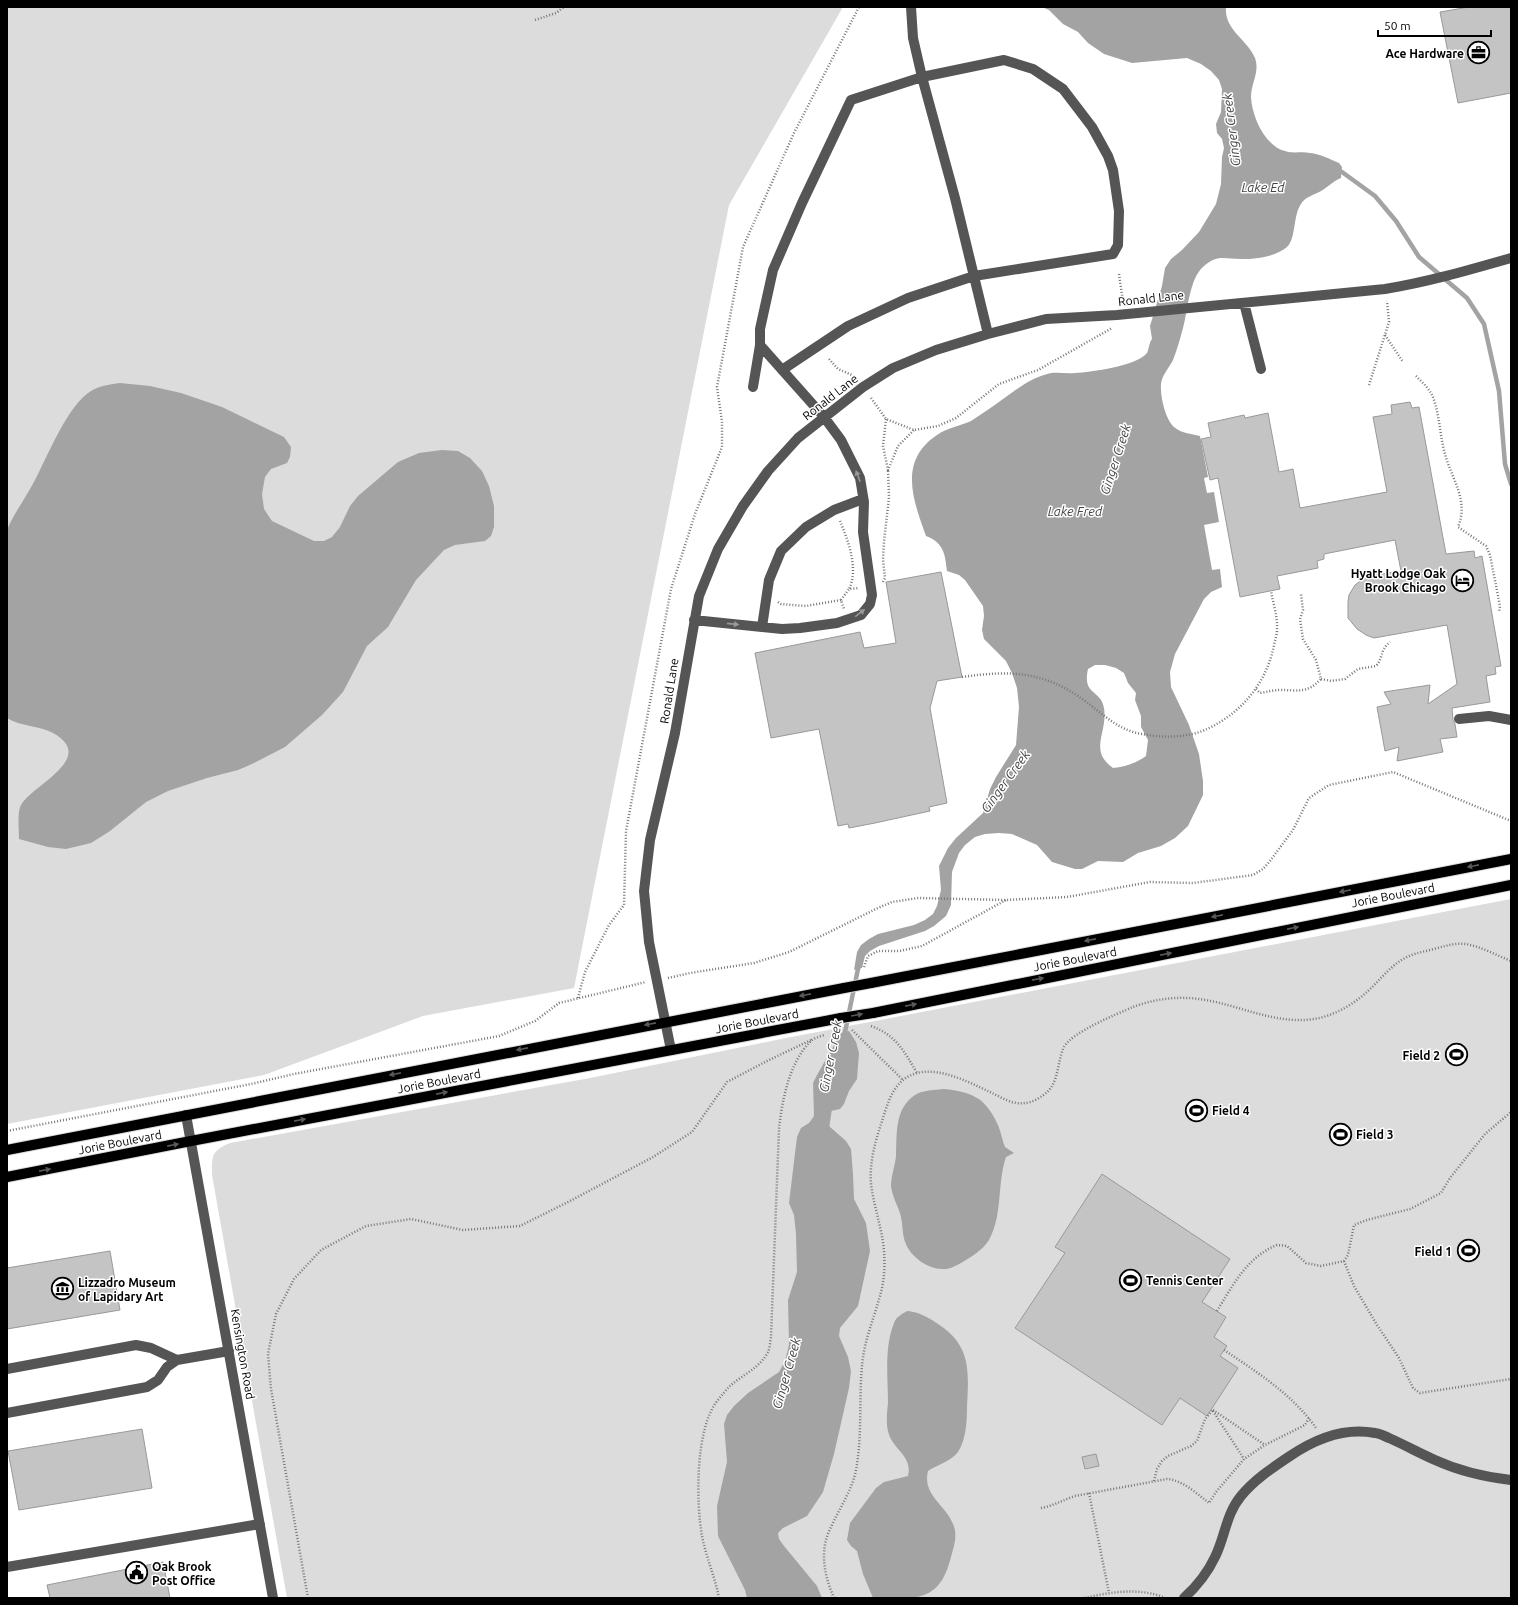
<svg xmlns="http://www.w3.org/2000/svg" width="1518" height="1605" viewBox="0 0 1518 1605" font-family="Ubuntu,sans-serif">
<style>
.green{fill:#dcdcdc}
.water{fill:#a3a3a3;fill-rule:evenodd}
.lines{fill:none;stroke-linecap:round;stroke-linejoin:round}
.stream{stroke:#a3a3a3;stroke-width:4.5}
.building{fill:#c4c4c4;stroke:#999}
.major-casing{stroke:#dbdbdb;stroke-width:12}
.path{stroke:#777;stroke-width:2.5;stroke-dasharray:1 2;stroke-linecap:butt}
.minor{stroke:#555;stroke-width:10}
.major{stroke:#000;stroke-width:10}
.major-bridge-casing{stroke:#dbdbdb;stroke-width:12;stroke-linecap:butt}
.major-bridge{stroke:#000;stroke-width:10}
.oneway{fill:#999}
.oneway2{fill:#595959}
.labels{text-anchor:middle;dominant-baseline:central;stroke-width:3;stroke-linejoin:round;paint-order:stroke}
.poi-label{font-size:12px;font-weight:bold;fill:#000;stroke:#fff;text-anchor:start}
.street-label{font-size:12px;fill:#000;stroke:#fff}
.water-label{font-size:13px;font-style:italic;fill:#444;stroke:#fff}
</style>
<rect width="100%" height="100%" fill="#fff"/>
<path class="green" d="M7,7H843L729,205L574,988L423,1016L264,1075L7,1124Z
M1511,899V1598H287L212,1175C212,1156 211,1151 230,1143L590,1078L781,1039Z"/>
<path class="water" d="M1042,7H1226C1224,30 1247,39 1255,58C1260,72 1251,83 1251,97C1252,117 1265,146 1285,151C1293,154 1302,151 1310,153C1320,154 1330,159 1339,163L1342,167L1341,178C1333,181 1328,187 1321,191C1314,195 1305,197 1301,204C1293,215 1296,239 1287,247C1275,257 1256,259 1241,259C1225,259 1218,254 1204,266C1189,278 1188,311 1183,328C1180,339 1177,350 1173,360C1169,368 1162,375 1161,384C1160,395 1165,419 1174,427C1181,433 1191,434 1200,436L1208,477L1204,478L1207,493L1214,492L1219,522L1204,525L1212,570L1220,569L1222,587L1211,592L1204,599L1175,654L1170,672L1171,687L1189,725L1199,754L1203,781V795L1188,826L1175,838L1161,846L1138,853L1123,862L1098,861L1082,869H1075L1052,862L1037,845L1012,834L999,833L985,834L975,837L965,845L959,853L952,872L951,905L946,916L934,926L925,931L879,946L870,951L865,956L862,968L854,970L857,952L861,945L869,939L878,934L914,925L925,920L933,914L937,906L941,890L939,866L948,848L956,838L983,813L990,789L996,777L1016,745L1019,707L1017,688L1012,673L1006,661L984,639L982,630L984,616L983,606L965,580L959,575L947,571C945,554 944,543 926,536C913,500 898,461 937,435C947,428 960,426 971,421C976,418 981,414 986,411C1007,398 1026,378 1051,373C1059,372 1067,374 1075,373C1091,372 1137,366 1147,353C1149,349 1149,343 1152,339L1150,326L1162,286L1165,268L1171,259L1182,250L1199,232L1216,204L1221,184L1222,157L1224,148L1222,139L1217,133L1216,124L1221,112L1222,89L1219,80L1211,71L1201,64L1187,58L1132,63L1104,54L1088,43L1078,32L1063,24L1049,10ZM1095,665H1105L1116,668L1124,673L1128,683L1136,693L1135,700L1141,716V727L1148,740L1146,756C1136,763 1125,767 1113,768C1088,750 1108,733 1104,708C1101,689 1082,696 1088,669Z
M120,383L150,386L181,393L222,407L284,437L291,447L290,457L287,463L271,469L265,477L262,494L264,509L272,521L314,541H324L332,537L340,527L350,506L358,496L398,462L419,453L442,450L458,451L470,458L482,471L489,486L494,506V527L491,536L485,541L455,545L444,550L416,580L388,627L367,646L343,692L322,715L285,747L252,764L238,770L207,778L168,791L146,802L110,831L91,843L66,849L48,847L19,839C19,831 17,812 21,805C32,785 98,758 53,733C41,726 22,727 7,718L8,680L7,530C15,511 28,495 37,476C49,453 68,405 91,391C99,386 111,384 120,383Z
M849,1031L856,1042L859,1053L857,1079L849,1091L844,1104L840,1109L831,1111L827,1115V1122L830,1127L846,1141L851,1149L853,1174L854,1199L866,1223L870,1251L858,1306L840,1328L839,1336L848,1357L851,1371L849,1388L834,1454L823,1492L807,1516L783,1528L778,1533L779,1539L784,1546L817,1586L822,1598H747L745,1590L718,1536L717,1506L727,1462L724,1424L727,1415L734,1406L748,1393L779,1372L785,1361L789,1345L788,1300L797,1272L796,1234L794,1215L789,1203L797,1137L801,1128L809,1123L814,1116L813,1083L817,1075L841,1033Z
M944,1089C971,1092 985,1097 997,1123C1001,1131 1002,1140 1005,1147L1014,1153L1006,1157C997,1183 1003,1215 989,1240C983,1250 971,1257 961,1263C956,1266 948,1270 942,1269C928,1269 911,1257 906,1244C902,1236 903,1226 901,1217C899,1207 892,1197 891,1186C891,1176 895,1166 896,1156C897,1135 894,1109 915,1095C923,1090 935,1090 944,1089Z
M907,1311C918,1312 926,1316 935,1322C971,1344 969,1369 967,1407C967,1421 966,1440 958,1452C951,1461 937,1465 928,1471C922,1495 946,1505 953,1524C958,1535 954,1546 951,1557C939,1605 914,1598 873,1598L863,1574L857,1551L851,1546L847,1540L850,1523L876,1488L884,1482L908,1476C913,1455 892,1450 888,1431C886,1422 887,1412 888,1403C888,1377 884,1348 894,1323C896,1317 902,1314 907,1311Z"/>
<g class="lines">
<path class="stream" d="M1342,172L1375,196L1396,221L1419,257L1467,298L1484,324L1499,391L1505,464L1511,484
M844,1037L859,964
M827,1127L830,1107"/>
</g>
<path class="building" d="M1469,7H1511V93L1458,103L1440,12Z
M1410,402L1412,408L1419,407L1446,554L1474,551L1475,558L1482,556L1501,666L1495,667L1496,674L1486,676L1490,702L1452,708L1453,720L1455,724L1457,737L1440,739L1443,752L1397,761L1399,747L1385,751L1377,707L1391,704L1384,692L1430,685L1428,704L1457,684L1447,625L1374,638L1366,635L1357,629L1348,618V602L1349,595L1355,585L1367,576L1401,571L1395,540L1324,554V559L1317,561L1318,568L1277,576L1280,589L1240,597L1218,478L1210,480L1201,439L1211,437L1208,423L1244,415L1245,418L1268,413L1279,472L1293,469L1300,508L1387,492L1373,417L1392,414L1391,405Z
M941,572L962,677L937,681L930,708L947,803L929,807L930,811L875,823L849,828L848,824L838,826L819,729L771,738L755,653L860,632L864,648L896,643L886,582Z
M1102,1174L1230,1259L1202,1302L1226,1317L1214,1337L1227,1346L1220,1356L1238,1368L1207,1416L1180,1398L1162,1425L1015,1328L1065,1253L1055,1247Z
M110,1251L120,1310L7,1329V1268Z
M142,1429L152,1488L19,1510L8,1451Z
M1096,1454L1099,1466L1085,1469L1082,1457Z
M163,1562L170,1598H50L47,1585Z"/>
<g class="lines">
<defs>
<path id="major" d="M871,983L1511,859
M873,1013L1511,885
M7,1150L844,988
M7,1177L191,1141L841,1018"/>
</defs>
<use href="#major" class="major-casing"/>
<path class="path" d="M535,20L556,13L564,7
M1119,274L1123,302
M1385,335L1403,362
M829,359L838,369L852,375L855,378
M1416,376C1423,383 1431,390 1434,400C1440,418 1440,437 1445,454C1452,480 1469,500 1458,527L1486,546L1490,555L1500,606L1499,612
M1369,385L1389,322L1387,301
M871,398L886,419L914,430L938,426L956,418L999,384L1038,370L1112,328
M886,419L883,446L888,470L898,446L914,430
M840,521C848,540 859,569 849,589
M883,582L885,578L883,559L884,542L889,497L888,470
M841,600L849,589L859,588
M778,602L781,604L806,606L841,600L844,609
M962,677C1011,670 1044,671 1085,701C1104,715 1118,730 1142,734C1163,738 1188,738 1207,729C1242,713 1267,682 1274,645C1275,640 1277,635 1277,630C1278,618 1273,603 1271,591
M1321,679L1331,681L1345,679L1358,669L1376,666C1384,657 1379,651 1390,642
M1256,689L1260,693C1267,692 1273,690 1279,690C1298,690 1307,694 1321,679L1316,660L1303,639L1300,619L1303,610L1301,594
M864,967L868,956L878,951H900L922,946L1006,900
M668,978L690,973L754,963L789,952L878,908L892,902L918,898L1006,900L1067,897L1150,882L1193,883L1253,875L1263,869L1270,861L1293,830L1309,798L1329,785L1393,772L1511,821
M578,998L585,972L609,925L624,905L626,831L671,589L695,514L722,447V422L717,387L743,247L794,133L859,7
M871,1026C896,1035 904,1051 917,1073
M852,1030L903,1080
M7,1131L251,1084L294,1074L499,1036L535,1021L559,1003L646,982
M1344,1261L1354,1286L1377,1325L1399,1358L1413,1388L1420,1393L1511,1379
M1217,1311C1233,1285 1247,1257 1277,1245L1287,1246L1306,1263L1321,1266L1344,1261L1348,1255L1354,1225L1367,1220L1410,1209L1441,1193L1450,1178L1485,1134L1511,1112
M1224,1350C1257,1372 1293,1395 1316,1428
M1213,1410L1265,1445
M1213,1411L1244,1459
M1154,1481L1157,1469L1162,1461L1168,1456L1191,1446L1197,1441L1205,1419L1213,1410
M1089,1493L1109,1593
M1041,1508C1053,1506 1063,1500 1075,1496L1167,1479C1183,1480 1197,1494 1209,1503L1216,1492L1244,1459L1265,1445L1305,1425L1309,1418
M308,1598L271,1389L268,1354L276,1314L294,1279L321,1250L366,1226L411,1219L463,1230L520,1226L570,1201L653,1157L692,1132L727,1082L767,1061L811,1040
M719,1598C715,1577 706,1557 702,1536C696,1503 695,1427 718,1400C722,1395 726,1390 730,1386C742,1375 760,1368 768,1352C770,1348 770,1342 771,1337L779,1129C782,1101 789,1063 810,1042C813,1038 819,1037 824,1035
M834,1598C824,1575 819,1550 831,1527C841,1505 854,1488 857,1464C862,1432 859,1398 862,1366C864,1339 876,1314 882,1288C886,1268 885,1247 880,1227C877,1213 873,1199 871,1184C869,1162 876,1139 883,1118C887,1105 892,1089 903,1080C928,1060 966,1081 990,1092C1001,1097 1012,1105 1025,1103C1030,1103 1038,1099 1042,1096C1060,1085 1056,1064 1064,1047C1072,1032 1117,1014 1133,1007C1154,999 1177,996 1199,999C1238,1004 1274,1025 1314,1019C1334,1016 1354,1004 1368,991C1379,981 1388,969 1400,961C1410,954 1422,952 1434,949C1445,946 1454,943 1465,944C1480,946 1496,955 1511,961
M1085,1598C1110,1592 1140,1587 1165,1598"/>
<path class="minor" d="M911,7L913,38L922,77L955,198L988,334
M1244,303L1261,369
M753,387L760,345
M694,620L782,629L800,628L837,623L861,615L870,604L872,595L863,532L864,502L860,478L841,440L824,417L760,345V329L773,270L802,203L851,100L922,77L1004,60L1033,69L1063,89L1092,127L1108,156L1113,170L1119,211L1118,245L1113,254L974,276L908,298L848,326L782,370
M762,627L769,580L781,551L806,527L834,510L863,499
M1459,719L1489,716L1511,720
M671,1050L649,942L644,891L650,840L675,733L699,596L718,549L743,506L768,471L798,438L863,387L893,368L936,350L988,334L1046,319L1117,315L1385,289C1428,282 1469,270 1511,258
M186,1115L273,1598
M7,1369L136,1345L151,1348L177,1360
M7,1413L147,1387L158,1380L167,1367L177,1360L229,1351
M7,1567L260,1524
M1184,1598C1196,1587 1208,1572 1215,1557C1225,1537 1226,1514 1241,1496C1254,1480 1272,1468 1290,1456C1315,1439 1344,1427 1375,1433C1379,1433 1384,1436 1389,1438C1405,1445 1419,1453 1435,1460C1459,1471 1485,1477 1511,1480"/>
<use href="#major" class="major"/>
<defs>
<path id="major-bridge" d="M844,988L871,983
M841,1018L873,1013"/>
</defs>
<use href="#major-bridge" class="major-bridge-casing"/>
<use href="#major-bridge" class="major-bridge"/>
</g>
<defs><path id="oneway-solid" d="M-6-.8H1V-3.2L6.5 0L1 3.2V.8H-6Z"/></defs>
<g class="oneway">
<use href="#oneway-solid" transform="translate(858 476) rotate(-111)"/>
<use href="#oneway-solid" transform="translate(860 613) rotate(-38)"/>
<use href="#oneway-solid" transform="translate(733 624) rotate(6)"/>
</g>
<g class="oneway2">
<use href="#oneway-solid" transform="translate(1473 866) rotate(169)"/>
<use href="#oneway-solid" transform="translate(1345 891) rotate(169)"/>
<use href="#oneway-solid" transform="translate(1217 916) rotate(169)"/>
<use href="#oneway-solid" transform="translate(1293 928) rotate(-11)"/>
<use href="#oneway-solid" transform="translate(1090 940) rotate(169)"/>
<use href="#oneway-solid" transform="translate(1166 954) rotate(-11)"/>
<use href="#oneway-solid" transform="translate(1038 979) rotate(-11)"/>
<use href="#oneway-solid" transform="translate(805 995) rotate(169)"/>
<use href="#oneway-solid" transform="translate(911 1005) rotate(-11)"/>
<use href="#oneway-solid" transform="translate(857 1015) rotate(-10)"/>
<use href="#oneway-solid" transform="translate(650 1024) rotate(169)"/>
<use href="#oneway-solid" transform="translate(522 1049) rotate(169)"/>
<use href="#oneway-solid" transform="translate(395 1074) rotate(169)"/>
<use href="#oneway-solid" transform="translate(442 1093) rotate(-11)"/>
<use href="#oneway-solid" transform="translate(300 1120) rotate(-11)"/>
<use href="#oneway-solid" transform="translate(173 1145) rotate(-11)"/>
<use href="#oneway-solid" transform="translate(45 1170) rotate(-11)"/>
</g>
<defs>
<symbol id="office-ring" viewBox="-11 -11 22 22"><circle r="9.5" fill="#fff" stroke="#000" stroke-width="1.5"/><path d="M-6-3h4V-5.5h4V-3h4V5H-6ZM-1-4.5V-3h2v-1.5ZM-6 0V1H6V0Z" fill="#000"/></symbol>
<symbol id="hotel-ring" viewBox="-11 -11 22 22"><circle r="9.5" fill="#fff" stroke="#000" stroke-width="1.5"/><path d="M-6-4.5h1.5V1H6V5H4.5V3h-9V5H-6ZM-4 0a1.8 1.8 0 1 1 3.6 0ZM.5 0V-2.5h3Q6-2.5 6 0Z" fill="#000"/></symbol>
<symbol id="stadium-ring" viewBox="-11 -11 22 22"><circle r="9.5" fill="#fff" stroke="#000" stroke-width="1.5"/><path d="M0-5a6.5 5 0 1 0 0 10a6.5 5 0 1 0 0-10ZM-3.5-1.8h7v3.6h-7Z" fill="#000"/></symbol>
<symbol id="museum-ring" viewBox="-11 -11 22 22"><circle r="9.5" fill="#fff" stroke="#000" stroke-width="1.5"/><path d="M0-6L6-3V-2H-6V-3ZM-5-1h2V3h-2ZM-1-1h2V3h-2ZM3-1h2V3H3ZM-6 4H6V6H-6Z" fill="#000"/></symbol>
<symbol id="civic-ring" viewBox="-11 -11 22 22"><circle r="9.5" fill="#fff" stroke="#000" stroke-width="1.5"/><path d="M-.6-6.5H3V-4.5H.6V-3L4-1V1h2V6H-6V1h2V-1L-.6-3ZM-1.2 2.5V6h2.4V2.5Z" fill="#000"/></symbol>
</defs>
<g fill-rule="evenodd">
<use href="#office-ring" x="1466" y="40" width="25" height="25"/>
<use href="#hotel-ring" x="1450" y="568" width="25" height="25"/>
<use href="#stadium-ring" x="1444" y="1042" width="25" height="25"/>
<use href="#stadium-ring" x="1184" y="1098" width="25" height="25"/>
<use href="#stadium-ring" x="1328" y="1122" width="25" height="25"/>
<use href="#stadium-ring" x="1456" y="1238" width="25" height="25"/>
<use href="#stadium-ring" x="1118" y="1268" width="25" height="25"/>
<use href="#museum-ring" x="50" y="1276" width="25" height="25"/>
<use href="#civic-ring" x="124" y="1560" width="25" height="25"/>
</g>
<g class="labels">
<g class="poi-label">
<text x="1464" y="53" text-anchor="end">Ace Hardware</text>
<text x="1446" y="573" text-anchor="end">Hyatt Lodge Oak<tspan x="1446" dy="14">Brook Chicago</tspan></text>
<text x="1440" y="1055" text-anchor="end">Field 2</text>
<text x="1212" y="1110">Field 4</text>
<text x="1356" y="1134">Field 3</text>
<text x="1452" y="1251" text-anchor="end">Field 1</text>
<text x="1146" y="1280">Tennis Center</text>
<text x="78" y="1282">Lizzadro Museum<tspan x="78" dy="14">of Lapidary Art</tspan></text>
<text x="152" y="1566">Oak Brook<tspan x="152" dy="14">Post Office</tspan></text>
</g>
<g class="street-label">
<text transform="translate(1151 298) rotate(-6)">Ronald Lane</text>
<text transform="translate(830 397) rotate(-38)">Ronald Lane</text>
<text transform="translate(669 691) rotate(-81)">Ronald Lane</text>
<text transform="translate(1393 895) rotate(-11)">Jorie Boulevard</text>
<text transform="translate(1075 959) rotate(-11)">Jorie Boulevard</text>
<text transform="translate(757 1021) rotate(-11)">Jorie Boulevard</text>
<text transform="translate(439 1081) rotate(-11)">Jorie Boulevard</text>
<text transform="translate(120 1142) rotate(-11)">Jorie Boulevard</text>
<text transform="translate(243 1354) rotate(80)">Kensington Road</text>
</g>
<g class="water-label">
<text transform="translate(1231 130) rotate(-97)">Ginger Creek</text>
<text x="1263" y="187">Lake Ed</text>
<text transform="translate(1115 459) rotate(-72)">Ginger Creek</text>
<text x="1075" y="511">Lake Fred</text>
<text transform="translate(1005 781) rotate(-54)">Ginger Creek</text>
<text transform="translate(830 1056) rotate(-79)">Ginger Creek</text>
<text transform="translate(786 1373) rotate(-74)">Ginger Creek</text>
</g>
</g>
<rect width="1518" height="1605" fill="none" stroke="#000000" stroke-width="16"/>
<path d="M1378 30v6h113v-6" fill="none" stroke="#000000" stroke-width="2"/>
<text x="1384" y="30" font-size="12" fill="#000000" stroke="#ffffff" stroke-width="3" paint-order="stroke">50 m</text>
</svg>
